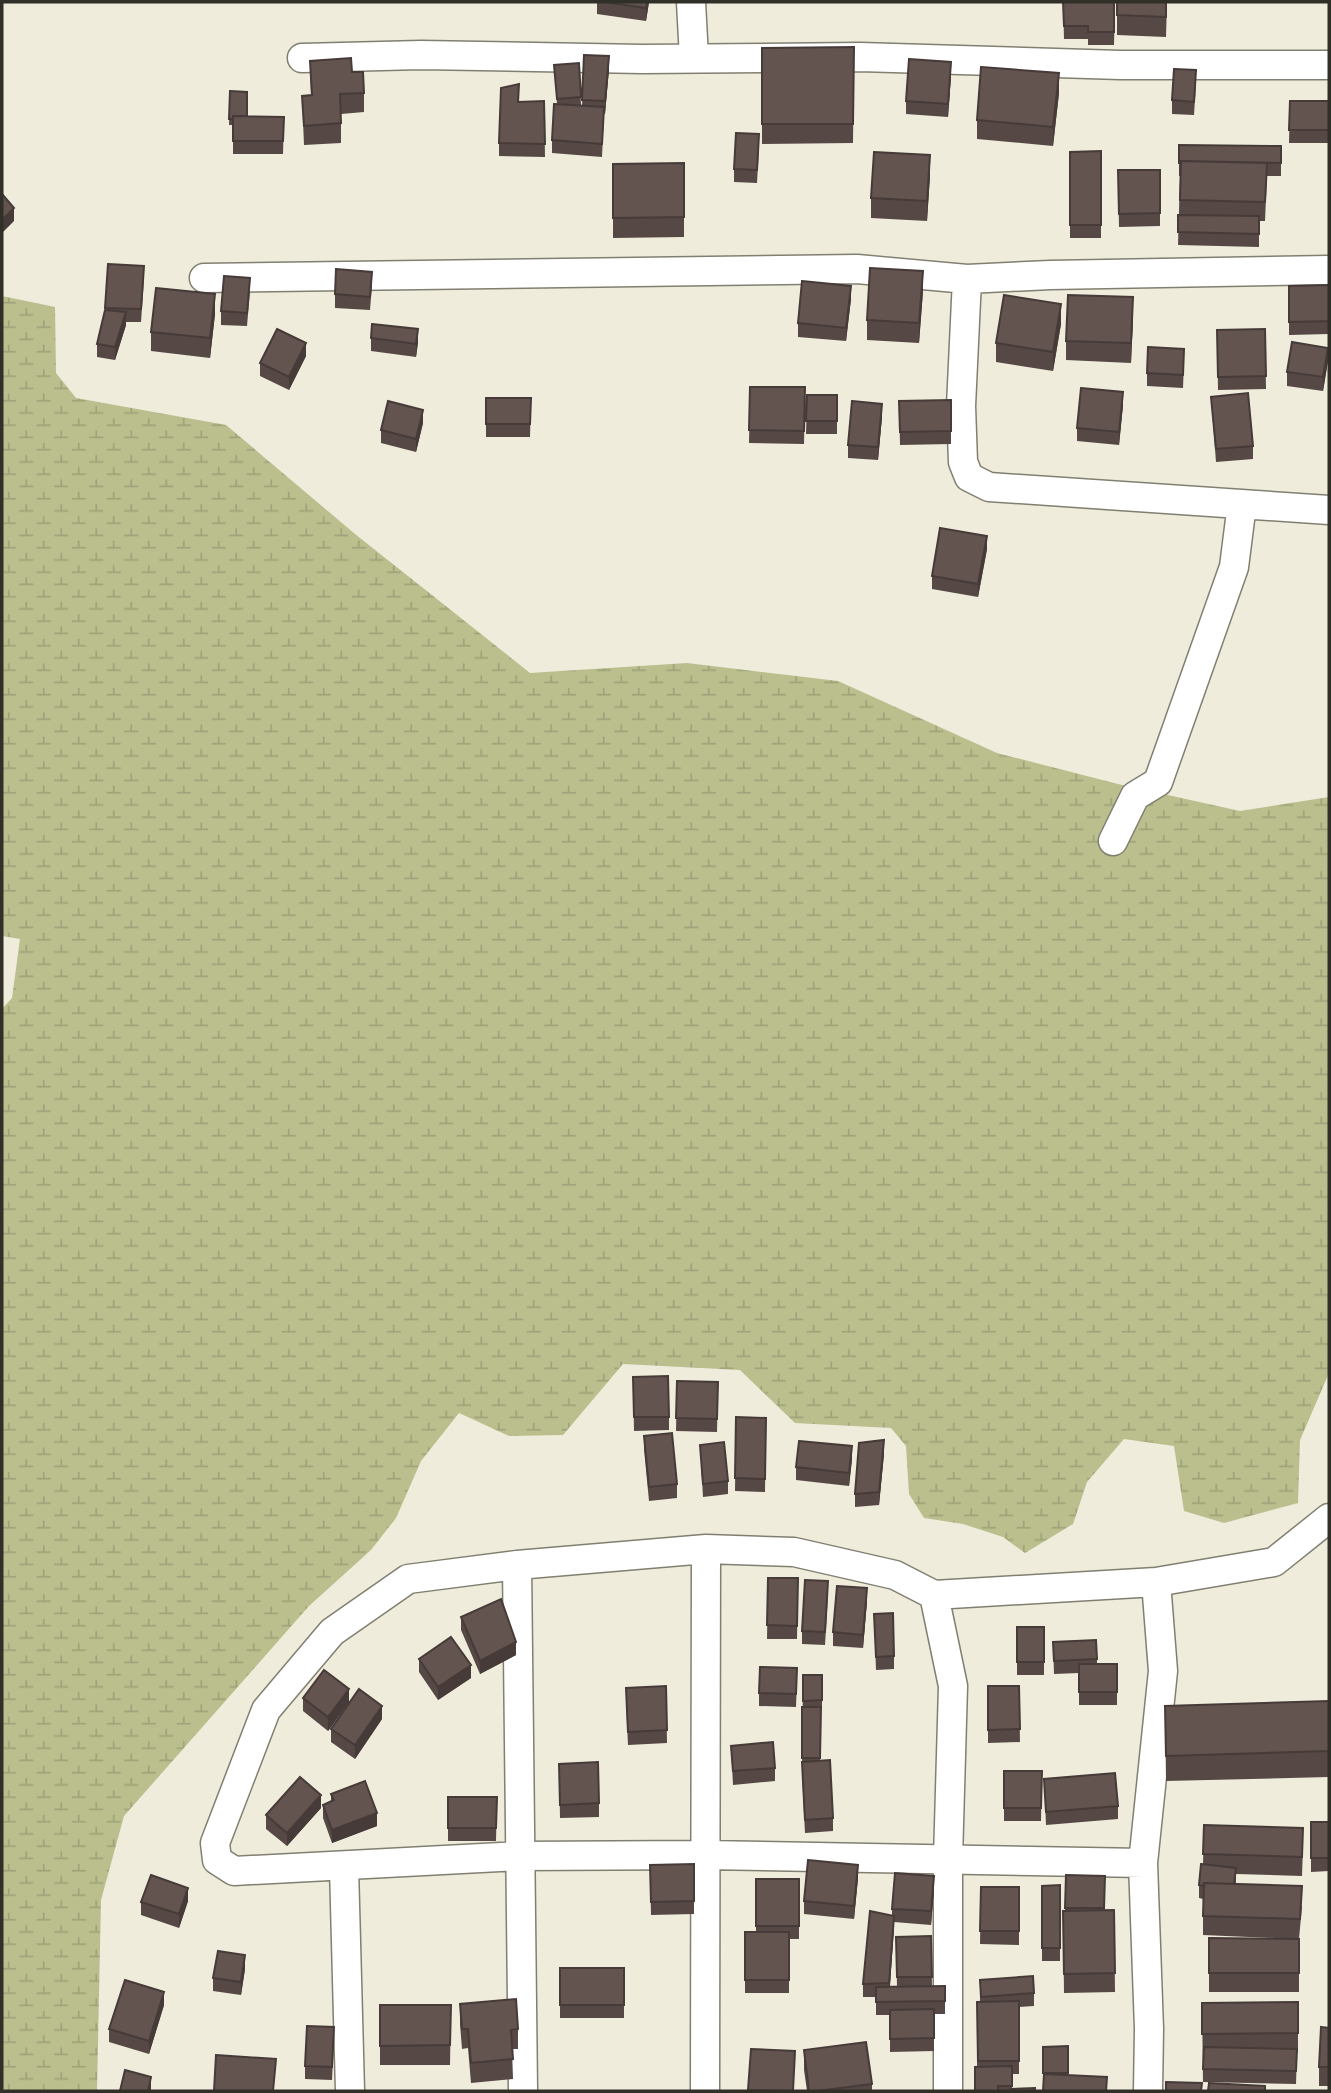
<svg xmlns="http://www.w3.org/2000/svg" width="1331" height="2093" viewBox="0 0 1331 2093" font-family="Commissioner,sans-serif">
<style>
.wetland{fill:url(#wetland-marsh)}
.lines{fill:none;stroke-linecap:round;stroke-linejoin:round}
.minor-casing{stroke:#817f70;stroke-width:31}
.minor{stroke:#fff;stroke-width:28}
.wall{fill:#564845}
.shaded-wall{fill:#463b38}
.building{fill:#645450;stroke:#463b38;stroke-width:2}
</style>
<defs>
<pattern id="wetland-marsh" width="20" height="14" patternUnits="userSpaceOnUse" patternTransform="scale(1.75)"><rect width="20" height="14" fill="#babf8d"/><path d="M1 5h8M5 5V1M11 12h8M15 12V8" fill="none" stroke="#a0a47a"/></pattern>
</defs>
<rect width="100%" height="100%" fill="#efecdc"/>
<path class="wetland" d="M2,296L55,307L56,373L76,398L226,425L355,534L530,673L687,663L838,681L997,753L1118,784L1240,811L1329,797V1373L1300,1440L1298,1503L1224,1523L1184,1511L1174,1446L1124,1439L1087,1482L1073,1524L1025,1553L1003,1537L963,1524L924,1518L909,1494L906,1446L891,1428L795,1423L740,1370L623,1364L563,1435L509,1436L459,1413L421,1461L396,1518L371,1550L309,1606L124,1816L101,1900L97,2091H2V1009L12,998L20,939L2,936Z"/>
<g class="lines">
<defs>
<path id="minor" d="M691,2L694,58
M302,58L421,55L642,59L860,57L1120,65H1329
M204,278L857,269L967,279L1050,275L1329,270
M967,279L961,406L963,462L969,477L989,487L1329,510
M1113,841L1135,796L1158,782L1234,567L1242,504
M517,1565L523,2091
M934,1595L1156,1582L1274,1562L1329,1518
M344,1867L350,2091
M705,2091L706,1549
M948,2091V1859L953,1686L934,1595L895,1575L794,1552L706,1549L517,1565L408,1579L332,1632L266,1710L215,1843L217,1860L234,1871L520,1856L705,1855L1143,1863
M1148,2091L1149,2029L1143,1863L1163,1671L1156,1582"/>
</defs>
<use href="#minor" class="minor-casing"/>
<use href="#minor" class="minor"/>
</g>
<path class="wall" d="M597,2H649L646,21L597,14Z
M1063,2H1115L1114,45H1088V39H1064Z
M1117,2H1167L1166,37L1117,35Z
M854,47L853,143L762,144V48Z
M584,55L609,69L605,114H604L602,157L552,153V140L557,104L554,65L579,63L581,106H582Z
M310,61L352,72L364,93V112L341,114V143L304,145L302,96L311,95Z
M951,75L948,117L906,114V101Z
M1196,83L1194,115L1172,114V100Z
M230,91L247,116L284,117L283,154H233V125H229Z
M1059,93L1053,146L977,139V120Z
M544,101L545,157L499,156V143L519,102Z
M1290,101H1329V143H1289Z
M1179,145L1281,146V176H1267L1265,221H1259V247L1178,245L1180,176H1179Z
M759,147L757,183L734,182V169Z
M1101,151V238H1070V152Z
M684,163V237L613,238V164Z
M1118,170H1160V226L1119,227Z
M930,175L927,221L871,218V198Z
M108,264L144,279L141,322H126V325L115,360L97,357V344L105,310Z
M372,285L370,310L335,308V294Z
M1329,285V334L1289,335V286Z
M250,291L247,326L221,325V311Z
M923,291L919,343L867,340V320Z
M851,299L846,341L798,337V323Z
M215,314L210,358L151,351V332Z
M1133,317L1131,363L1066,360V341Z
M1061,324L1053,371L996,362V343Z
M1265,329L1266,389L1218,390L1217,330Z
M371,338L418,342L416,357L371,351Z
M306,356L289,390L260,376V363Z
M1328,361L1323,391L1287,386V372Z
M1184,362L1183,388L1147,386V373Z
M750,387H805L804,444L749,443Z
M807,395H837V434H806Z
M1211,397L1253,446V459L1216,462Z
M486,398H531L530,437H486Z
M951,400V444L900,445L899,401Z
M1123,405L1119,445L1077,441V428Z
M882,417L878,460L848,458V445Z
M423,423L416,452L381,443V430Z
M987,549L978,597L932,589V576Z
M633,1377L669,1417V1430L634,1431Z
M677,1381L718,1382L717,1432L676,1431Z
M736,1417L766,1418L765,1492L735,1491Z
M644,1436L677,1484V1498L649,1501L644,1449Z
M700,1445L728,1481V1494L703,1497Z
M884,1454L879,1505L855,1507V1494Z
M852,1459L849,1486L796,1480V1467Z
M768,1578H798L797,1639H767Z
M828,1594L825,1645L802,1644V1631Z
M867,1601L863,1648L833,1646V1632Z
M874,1614L894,1656V1669L876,1670Z
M461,1617L516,1655L480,1674L461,1630Z
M1017,1627H1044V1675H1017Z
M1053,1642L1097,1659V1664H1117V1705H1079V1673L1054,1674Z
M419,1659L471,1678L438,1700L419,1672Z
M803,1675H822V1707H821L820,1761L833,1818V1831L805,1833L802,1775Z
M797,1681L796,1707L759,1706V1693Z
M666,1686L667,1743L628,1745L626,1701Z
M988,1686H1019L1020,1742L988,1743Z
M303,1698L349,1702L328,1731L303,1711Z
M1329,1701V1777L1166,1781L1165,1706Z
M382,1719L355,1759L331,1742V1729Z
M731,1746L775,1768V1781L733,1785Z
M559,1764L599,1803V1817L560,1818Z
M1004,1771H1042L1041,1821H1004Z
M1044,1779L1118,1806V1819L1046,1825Z
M331,1794L377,1826L332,1843L323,1818V1805L331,1801Z
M448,1797H497L496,1841H448Z
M321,1808L287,1846L266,1829V1815Z
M1311,1822H1329V1871L1311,1872Z
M1204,1825L1303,1847L1302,1876L1236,1874V1884L1302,1906L1299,1939V1992H1209V1938L1297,1939L1203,1935V1899L1199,1898V1885L1203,1864Z
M694,1864V1914L651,1915L650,1865Z
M1066,1875L1105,1876V1910H1114L1115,1992L1064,1993L1063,1911H1065Z
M858,1878L854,1919L804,1914V1901Z
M756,1879H799V1939H789V1993H745V1932H756Z
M1060,1885V1961H1042V1886Z
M981,1887H1019V1945L980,1944Z
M934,1889L931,1925L894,1922L890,1987H897L896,1937L931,1936L932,1986H945V2014H934V2051L890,2052V2015H876V1997H863V1984L892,1915V1909Z
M188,1901L179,1928L141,1915V1902Z
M560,1968H624V2018H560Z
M245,1969L241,1995L213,1991V1978Z
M980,1980L1034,1993V2006L1019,2007V2074H1012V2089L1035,2091H975L977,2067V2002H980Z
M1298,2002V2052H1297L1296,2084L1203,2082L1202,2003Z
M460,2004L518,2029V2049H512L513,2079L471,2083L468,2048L462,2049L460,2024Z
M164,2005L149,2054L109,2042V2029Z
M380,2005H451L450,2065H380Z
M1329,2028V2086H1319V2067Z
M334,2040L332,2080L305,2079V2066Z
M1068,2046V2075L1043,2079V2047Z
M804,2050L872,2084V2091H807L804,2070Z"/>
<path class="shaded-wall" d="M647,2H649L646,21V8Z
M609,56V69L605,114V101Z
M951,62V75L948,117V104Z
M1059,73V93L1053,146V127Z
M930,155V175L927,221V201Z
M14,208V221L2,233V220Z
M923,271V291L919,343V323Z
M851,286V299L846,341V328Z
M215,294V314L210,358V338Z
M1133,297V317L1131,363V343Z
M1061,304V324L1053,371V352Z
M126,312V325L115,360V347Z
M418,329V342L416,357V344Z
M306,343V356L289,390V377Z
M1328,348V361L1323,391V377Z
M1123,392V405L1119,445V432Z
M882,404V417L878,460V447Z
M423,410V423L416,452V439Z
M987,536V549L978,597V584Z
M884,1440V1454L879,1505V1492Z
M852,1446V1459L849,1486V1473Z
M867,1588V1601L863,1648V1635Z
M516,1642V1655L480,1674V1661Z
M471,1665V1678L438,1700V1687Z
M349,1689V1702L328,1731V1717Z
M382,1706V1719L355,1759V1745Z
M321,1795V1808L287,1846V1833Z
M377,1813V1826L332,1843V1830Z
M858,1865V1878L854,1919V1906Z
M934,1876V1889L931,1925V1911Z
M188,1888V1901L179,1928V1914Z
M894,1916V1929L889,1996V1983Z
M245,1955V1969L241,1995V1982Z
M164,1992V2005L149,2054V2041Z
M151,2077V2091H148Z"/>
<path class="building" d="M604,2H647L646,8Z
M1063,2H1114V32H1088V26H1064Z
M1117,2H1166V17L1117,15Z
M854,47L853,124H762V48Z
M584,55L609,56L605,101L582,100Z
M351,58L352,72H363L364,93L340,94L341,123L304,126L302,96L312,95L310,61Z
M909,59L951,62L948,104L906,101Z
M579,63L581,97L557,99L554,65Z
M981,67L1059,73L1053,127L977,120Z
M1174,69L1196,70L1194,102L1172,100Z
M519,84L518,102L544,101L545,144L499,143L501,88Z
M230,91L247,92V116H233V119H229Z
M1290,101H1329V130H1289Z
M554,104L604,107L602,144L552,140Z
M233,116L284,117L283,141H233Z
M736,133L759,134L757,170L734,169Z
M1179,145L1281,146V163L1181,161V163H1179Z
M1101,151V225H1070V152Z
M874,152L930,155L927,201L871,198Z
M1181,161L1267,163L1265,202L1180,200Z
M684,163V217L613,218V164Z
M1118,170H1160V213L1119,214Z
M2,194L14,208L2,220Z
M1178,215L1259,216V234L1178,232Z
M108,264L144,266L141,309L105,308Z
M870,268L923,271L919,323L867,320Z
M336,269L372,272L370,297L335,294Z
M224,276L250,278L247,313L221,311Z
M802,281L851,286L846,328L798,323Z
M1329,285V321L1289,322V286Z
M156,288L215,294L210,338L151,332Z
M1004,295L1061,304L1053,352L996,343Z
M1068,295L1133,297L1131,343L1066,341Z
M105,310L126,312L115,347L97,344Z
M372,324L418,329L416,344L371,338Z
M277,329L306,343L289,377L260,363Z
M1265,329L1266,376L1218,377L1217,330Z
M1292,342L1328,348L1323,377L1287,372Z
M1148,347L1184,349L1183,375L1147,373Z
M750,387H805L804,431L749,430Z
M1081,388L1123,392L1119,432L1077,428Z
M1248,393L1253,446L1216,449L1211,397Z
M807,395H837V421H806Z
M486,398H531L530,424H486Z
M951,400V431L900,432L899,401Z
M388,401L423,410L416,439L381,430Z
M852,401L882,404L878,447L848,445Z
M940,528L987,536L978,584L932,576Z
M668,1376L669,1417H634L633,1377Z
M677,1381L718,1382L717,1419L676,1418Z
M736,1417L766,1418L765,1479L735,1478Z
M672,1433L677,1484L649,1487L644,1436Z
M884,1440L879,1492L855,1494L859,1443Z
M799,1441L852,1446L849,1473L796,1467Z
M724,1442L728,1481L703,1484L700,1445Z
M768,1578H798L797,1626L767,1625Z
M805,1580L828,1581L825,1632L802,1631Z
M837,1586L867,1588L863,1635L833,1632Z
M501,1599L516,1642L480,1661L461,1617Z
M893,1613L894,1656L876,1657L874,1614Z
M1017,1627H1044V1662H1017Z
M451,1637L471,1665L438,1687L419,1659Z
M1096,1640L1097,1659L1054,1661L1053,1642Z
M1079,1664H1117V1692H1079Z
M760,1667L797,1668L796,1694L759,1693Z
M324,1670L349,1689L328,1717L303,1698Z
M803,1675H822V1700L803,1701Z
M666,1686L667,1730L628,1732L626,1688Z
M988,1686H1019L1020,1729L988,1730Z
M359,1689L382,1706L355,1745L331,1729Z
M1329,1701V1751L1166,1756L1165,1706Z
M802,1707H821L820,1758H802Z
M773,1742L775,1768L733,1771L731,1746Z
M830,1760L833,1818L805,1820L802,1762Z
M598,1762L599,1803L560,1805L559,1764Z
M1004,1771H1042L1041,1808H1004Z
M1115,1773L1118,1806L1046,1812L1044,1779Z
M300,1777L321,1795L287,1833L266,1815Z
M365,1781L377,1813L332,1830L323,1805L334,1800L331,1794Z
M448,1797H497L496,1828H448Z
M1311,1822H1329V1858H1311Z
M1204,1825L1303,1828L1302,1857L1203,1854Z
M808,1860L858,1865L854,1906L804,1901Z
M694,1864V1901L651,1902L650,1865Z
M1201,1864L1236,1868L1234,1884L1204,1883V1886L1199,1885Z
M895,1873L934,1876L931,1911L892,1909Z
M151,1875L188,1888L179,1914L141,1902Z
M1066,1875L1105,1876L1104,1908H1065Z
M756,1879H799V1926H756Z
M1204,1883L1302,1886L1300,1919L1203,1916Z
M1060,1885V1948H1042V1886Z
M981,1887H1019V1931H980Z
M1114,1910L1115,1973L1064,1974L1063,1911Z
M870,1911L894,1916L889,1983L863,1984Z
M745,1932H789V1980H745Z
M931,1936L932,1977H897L896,1937Z
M1209,1938L1299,1939V1973H1209Z
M218,1951L245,1955L241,1982L213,1978Z
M560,1968H624V2005H560Z
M1033,1976L1034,1993L981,1997L980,1980Z
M125,1980L164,1992L149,2041L109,2029Z
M945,1986V2001L876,2002V1987Z
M516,1999L518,2029L511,2030L513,2059L471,2063L468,2029H462L460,2004Z
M1019,2001V2061H978L977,2002Z
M1298,2002V2033L1202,2034V2003Z
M380,2005H451L450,2045L380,2046Z
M934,2009V2038L890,2039V2010Z
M307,2026L334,2027L332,2067L305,2066Z
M1321,2027L1329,2028V2067H1319Z
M866,2042L872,2084L817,2091H809L804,2050Z
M1068,2046V2073H1043V2047Z
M1204,2047L1297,2049L1296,2071L1203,2069Z
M751,2049L795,2051L793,2091L748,2090Z
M216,2055L276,2059L273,2091H214Z
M1012,2066V2086H998V2091H975V2067Z
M125,2070L151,2077L148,2091H120Z
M1044,2074L1107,2077L1106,2091H1043Z
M1166,2082L1202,2083L1201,2091H1166Z
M1209,2083L1265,2086V2091H1208Z
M1035,2088V2091H1010V2089Z"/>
<rect width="1331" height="2093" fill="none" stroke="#302f28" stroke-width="7"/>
</svg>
